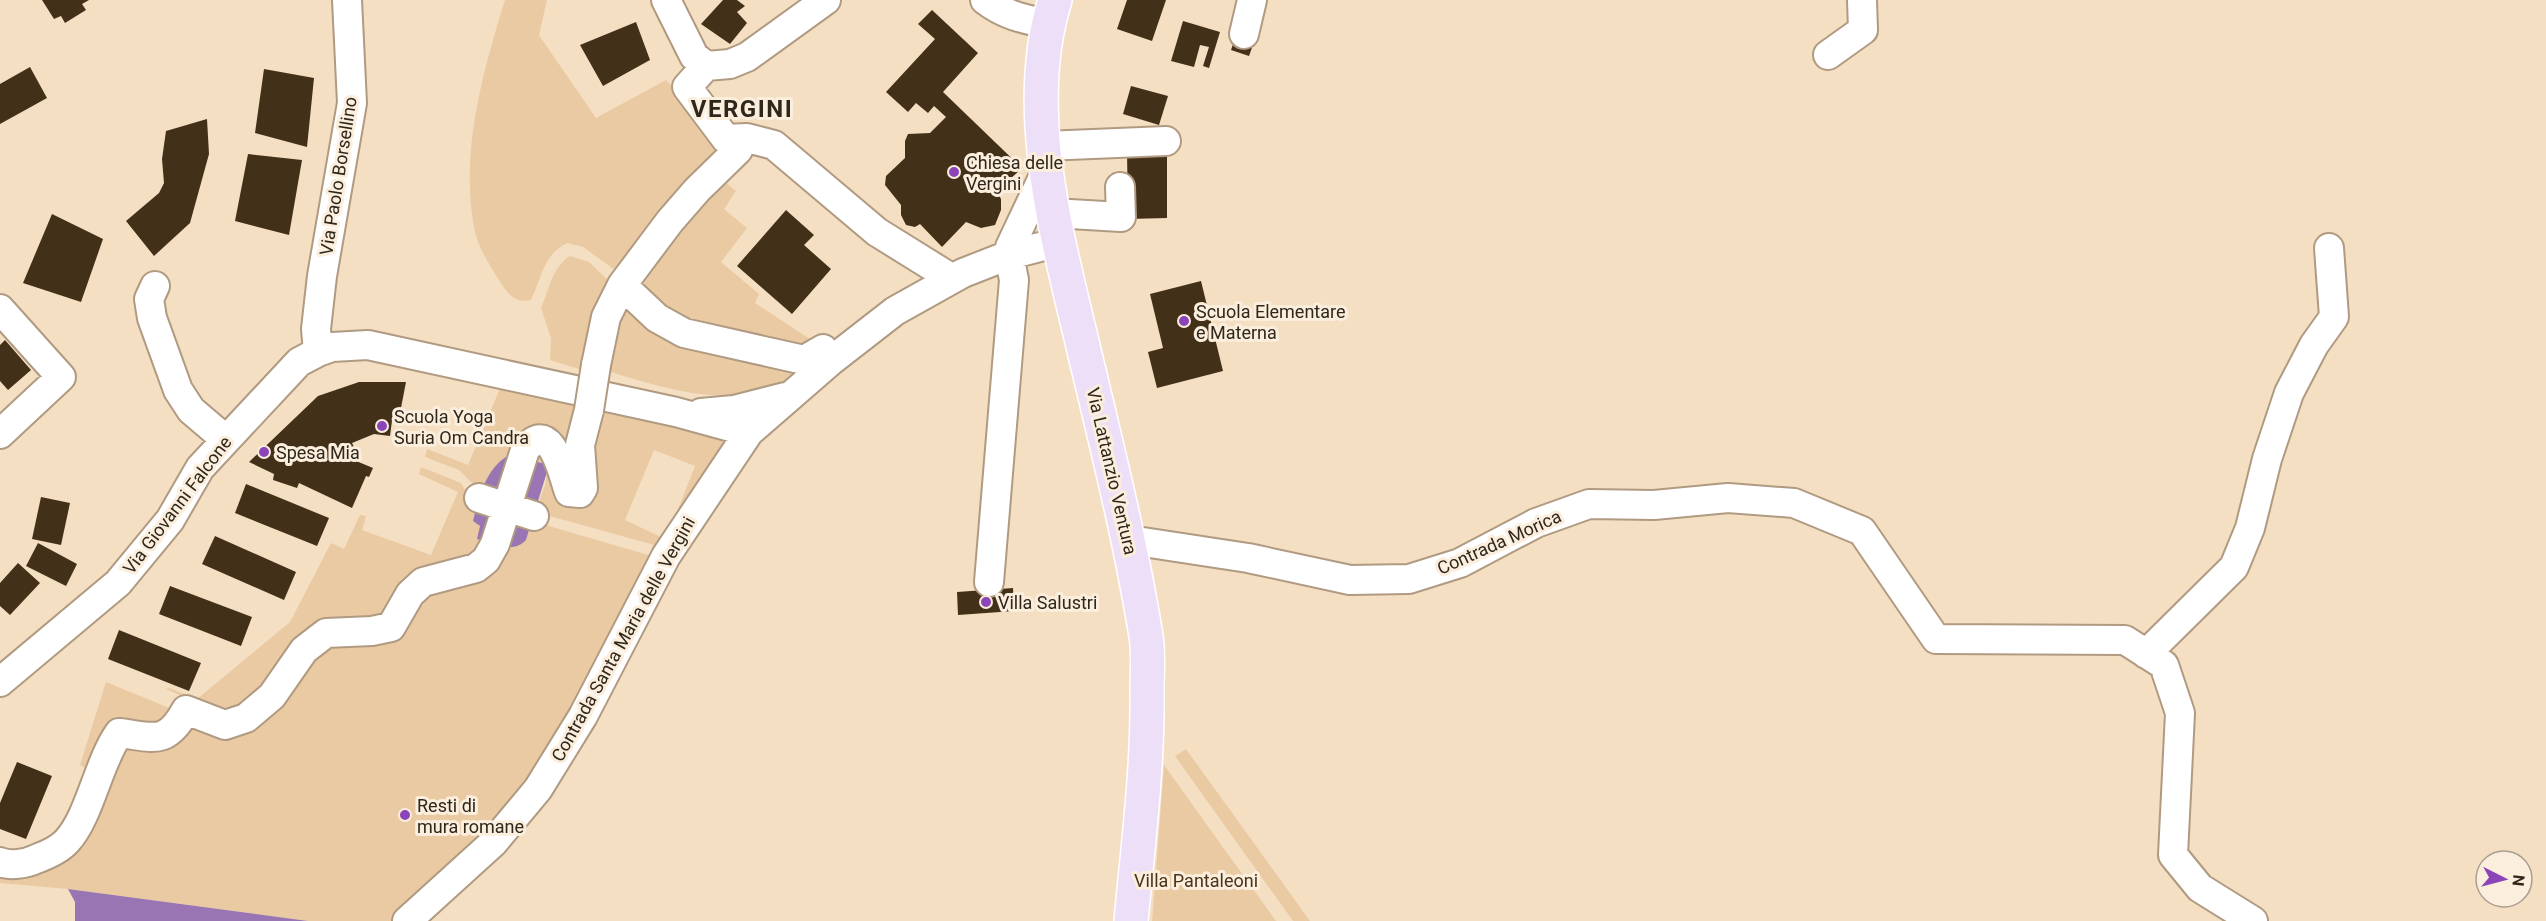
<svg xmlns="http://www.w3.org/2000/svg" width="2546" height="921" viewBox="0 0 2546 921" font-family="Roboto,sans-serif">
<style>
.green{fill:#eacaa3}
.water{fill:#9976b3}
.building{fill:#423019}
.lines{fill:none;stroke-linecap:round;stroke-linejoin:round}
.minor-casing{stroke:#b09a81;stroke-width:32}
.major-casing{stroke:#fff;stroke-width:36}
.minor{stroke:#fff;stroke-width:28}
.major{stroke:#eedff9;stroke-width:33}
.minor-bridge-casing{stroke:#b09a81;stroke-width:32;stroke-linecap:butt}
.minor-bridge{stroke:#fff;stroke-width:28}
.poi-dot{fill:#8c45b8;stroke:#fbeedd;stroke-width:2}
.labels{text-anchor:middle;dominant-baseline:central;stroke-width:6;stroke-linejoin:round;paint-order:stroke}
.poi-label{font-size:18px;fill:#2f271c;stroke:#fbeedd;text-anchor:start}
.street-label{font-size:18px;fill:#2f271c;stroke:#fbeedd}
.park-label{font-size:18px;fill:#493419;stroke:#fbeedd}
.district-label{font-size:24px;font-weight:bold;letter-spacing:1.5px;fill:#2f271c;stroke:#fbeedd}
</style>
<rect width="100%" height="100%" fill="#f5dfc3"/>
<path class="green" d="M505,0H547L539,35L596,118L666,80L729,146L622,275L583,247L567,243C543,255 542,277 531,300C513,304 506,291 497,277C487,261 477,245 474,227C460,152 483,71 505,0Z
M719,177L736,191L724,209L747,228L721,262L759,294L755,303L819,345L807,351L690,327L631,284Z
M570,256L589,262L614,286L585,371L550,360L551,338L541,308C549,290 552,267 570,256Z
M625,290L653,321L807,366C797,373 787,382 776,386C717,409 657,385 600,369Z
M503,381L586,399L564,454L519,445L489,475L481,492L459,470L425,457L427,449L468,465Z
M597,401L721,431L724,440L723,448L673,522L695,466L654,450L625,520L663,538L658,546L535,512L545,485L547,472L546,464L528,459L531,447L556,462Z
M421,467L461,483L467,493L478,501L477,522L490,543L399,601L378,619L333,622L246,707L220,714L166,689L169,688L197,699L290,622L331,543L344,549L360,515L366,516L362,530L431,555L458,492L419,474Z
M532,521L655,557L558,746L471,852L393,921H308L68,889L0,883V867L73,849L114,746L192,718L229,735L324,645L369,640L420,592L501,546C525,548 526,542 532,521Z
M106,682L179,712L172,721L133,726L94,773L80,765Z
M1186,749L1310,921H1293L1175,756Z
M1164,765L1276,921H1152Z"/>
<path class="water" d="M509,455L546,464L547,472L526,540C514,554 492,544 477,539L480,526L473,521C479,496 486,468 509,455Z
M68,889L308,921H75V902Z"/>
<path class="building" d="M42,0H89L82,4L86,10L65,23L61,16L54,19Z
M723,0H737L745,6L737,12L747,23L730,44L701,24Z
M1127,0H1166L1152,41L1117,29Z
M932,10L978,53L943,92L1022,168L997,191L1001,199V210L995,225L981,228L966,222L942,247L920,224L915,227L906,225L901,215V205L885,185L886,176L905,158V141L908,134L930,133L946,117L934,106L928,113L916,103L908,112L886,92L935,39L918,24Z
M1183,21L1220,32L1209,68L1203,66L1209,47L1200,45L1194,67L1171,61Z
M636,22L650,60L603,86L580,45Z
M1236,36L1254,42L1249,56L1231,50Z
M30,67L47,98L0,124V84Z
M264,69L314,78L307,147L255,133Z
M1131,86L1168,96L1159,125L1123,114Z
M207,119L209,154L190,223L154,256L126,221L159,193L164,183L162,159L166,131Z
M1167,150V218L1128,219L1127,151Z
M248,154L302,160L289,235L235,221Z
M786,210L814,235L804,245L831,269L792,314L737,266Z
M52,214L103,239L81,302L23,283Z
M1201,281L1223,371L1157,388L1148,352L1163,348L1150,294Z
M5,340L31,370L8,390L0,381V345Z
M359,382H406L400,413H393L390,436L374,434L352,443L357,453L349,458L373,468L369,477L366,476L352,508L299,483L297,488L273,480L274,474L249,462L318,396Z
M246,484L329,518L317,546L235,513Z
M41,497L70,503L61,545L32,539Z
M215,536L296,572L284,600L202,564Z
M38,543L77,564L66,586L26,566Z
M18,563L40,583L10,615L0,606V583Z
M170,586L252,617L241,646L159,614Z
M1013,588L1014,611L958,615L957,592Z
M119,630L201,663L189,691L108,659Z
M17,762L52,776L26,839L0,829V803Z"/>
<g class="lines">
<defs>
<path id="minor" d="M666,0L694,56L706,66L730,64L747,57L826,0
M985,0C1004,15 1024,19 1047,24
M1244,34L1252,0
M1828,55L1863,30L1862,0
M706,66L687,87L726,139L738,150L697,190L670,221L622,285L657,318L684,333L804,360L823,349L832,360
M726,139L747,138L774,145L877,232L951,278
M1044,146L1166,141
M1053,213L1121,217L1120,187
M155,286L149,299L152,318L178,390L191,410L225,439
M0,309L61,377L0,434
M318,352L316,329L322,276L352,103L347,0
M596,365L606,317L622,285
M701,413L734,410L785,397
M479,498L534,516
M1129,544L1143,542L1248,558L1350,580L1409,579L1460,563L1536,523L1589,504L1654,505L1728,498L1794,503L1862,531L1936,639L2125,640L2164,665L2180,713L2173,855L2200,888L2253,921
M989,582L1014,280L1009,255L1010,247L1047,169
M2146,654L2234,567L2250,528L2267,459L2289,393L2314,345L2334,317L2329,248
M0,682L118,583L170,520L200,468L299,362L318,352L332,347L368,345L676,412L749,432
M0,862C10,866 26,864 36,859C47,855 59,850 67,841C90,816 98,763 119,733C154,737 166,746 186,710L225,725L246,718L272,696L304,650L326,633L372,631L391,627L410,594L423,582L476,568L486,560L495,544L525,450C551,415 563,476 569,492L580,493L583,488L580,445L589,410
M407,921L493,843L538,789L583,716L666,556L749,432L832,360L895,311L963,273L1009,255L1059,242"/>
<path id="major" d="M1055,0C1021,108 1057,236 1082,342C1105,439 1130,537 1146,636C1149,654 1147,673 1147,692C1148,769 1138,845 1131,921"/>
</defs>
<use href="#minor" class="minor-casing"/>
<use href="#major" class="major-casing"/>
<use href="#minor" class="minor"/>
<use href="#major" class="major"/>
<defs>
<path id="minor-bridge" d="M589,410L596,365"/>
</defs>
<use href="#minor-bridge" class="minor-bridge-casing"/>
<use href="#minor-bridge" class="minor-bridge"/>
</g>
<g class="poi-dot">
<circle cx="954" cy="172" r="6"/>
<circle cx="1184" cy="321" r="6"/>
<circle cx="382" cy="426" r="6"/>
<circle cx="264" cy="452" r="6"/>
<circle cx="986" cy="602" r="6"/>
<circle cx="405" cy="815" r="6"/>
</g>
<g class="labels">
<g class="poi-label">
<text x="966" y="162">Chiesa delle<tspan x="966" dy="21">Vergini</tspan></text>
<text x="1196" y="311">Scuola Elementare<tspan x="1196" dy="21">e Materna</tspan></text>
<text x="394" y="416">Scuola Yoga<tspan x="394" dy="21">Suria Om Candra</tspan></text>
<text x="276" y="452">Spesa Mia</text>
<text x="998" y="602">Villa Salustri</text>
<text x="417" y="805">Resti di<tspan x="417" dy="21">mura romane</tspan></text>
</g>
<g class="street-label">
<text transform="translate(338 176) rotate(-81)">Via Paolo Borsellino</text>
<text transform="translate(1112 471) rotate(77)">Via Lattanzio Ventura</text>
<text transform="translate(177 505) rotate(-53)">Via Giovanni Falcone</text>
<text transform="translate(1499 542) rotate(-24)">Contrada Morica</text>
<text transform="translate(623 639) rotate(-61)">Contrada Santa Maria delle Vergini</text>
</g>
<g class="park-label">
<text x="1196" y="880">Villa Pantaleoni</text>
</g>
<g class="district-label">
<text x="742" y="109">VERGINI</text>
</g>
</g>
<g transform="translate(2504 879) rotate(96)"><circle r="28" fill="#fbeedd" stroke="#a99e90" stroke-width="1.5"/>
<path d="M0-4.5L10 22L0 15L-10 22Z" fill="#8c45b8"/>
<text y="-9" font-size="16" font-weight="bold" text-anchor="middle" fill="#2f271c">N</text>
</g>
</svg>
